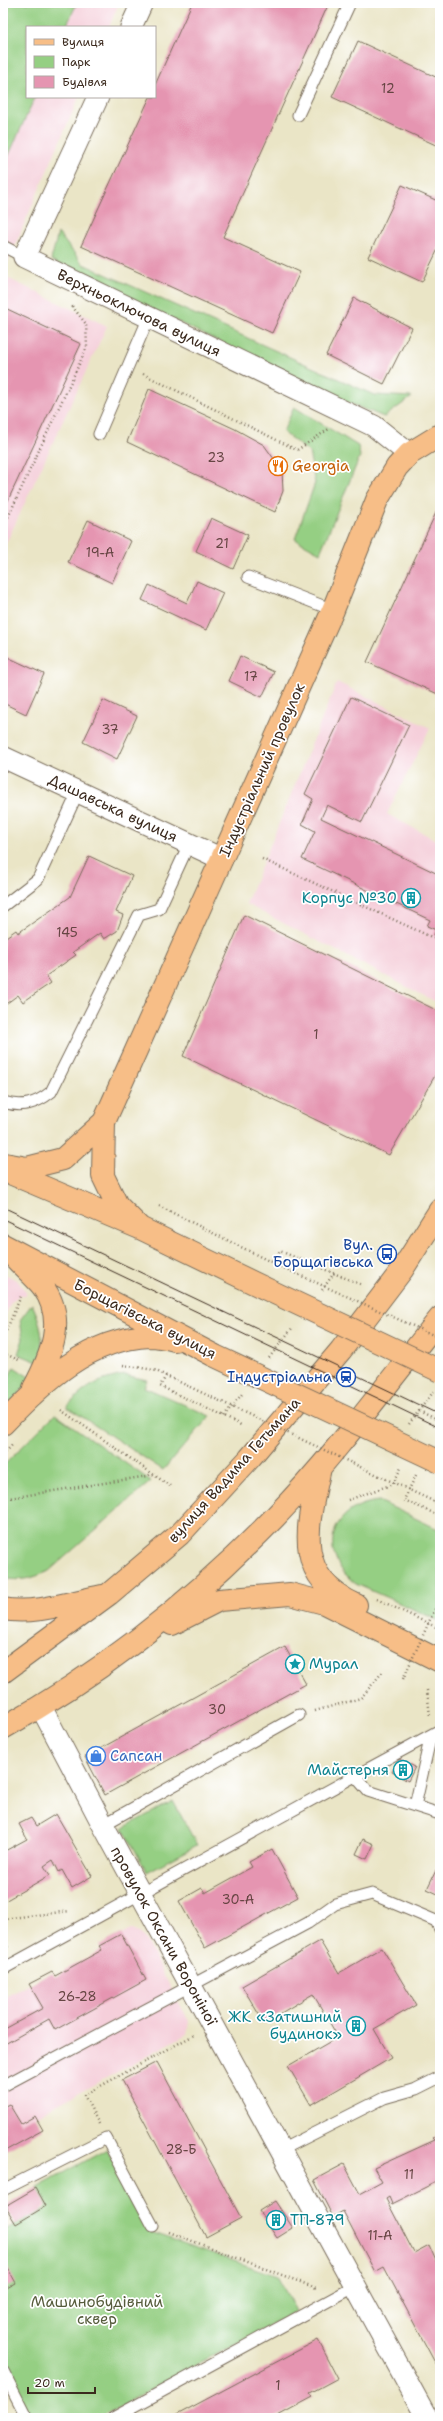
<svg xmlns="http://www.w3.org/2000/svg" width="443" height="2421" viewBox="0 0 443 2421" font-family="'Shantell Sans',sans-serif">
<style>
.built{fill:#f5cfda}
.green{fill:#95cf83;stroke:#687c50}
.building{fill:#e595b1}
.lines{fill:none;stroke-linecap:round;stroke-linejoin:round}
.service-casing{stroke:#786b59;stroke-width:13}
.minor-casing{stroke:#786b59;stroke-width:23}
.primary-casing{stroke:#786b59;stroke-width:24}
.path{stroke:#786b59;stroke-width:2.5;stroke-dasharray:1 3;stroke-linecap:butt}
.service{stroke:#fff;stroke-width:11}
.minor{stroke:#fff;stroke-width:21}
.primary{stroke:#f7be87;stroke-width:22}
.tram{stroke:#3b2a1e;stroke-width:1}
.primary-bridge-casing{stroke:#786b59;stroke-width:24;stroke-linecap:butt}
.path-bridge{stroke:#786b59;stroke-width:2.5;stroke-dasharray:1 3;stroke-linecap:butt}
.primary-bridge{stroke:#f7be87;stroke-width:22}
.labels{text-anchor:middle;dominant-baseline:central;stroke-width:3.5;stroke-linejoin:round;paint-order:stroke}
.number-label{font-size:13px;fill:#664543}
.street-label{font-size:15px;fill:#3b2a1e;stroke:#fff}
.food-label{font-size:15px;fill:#c56008;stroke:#fff;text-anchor:start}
.culture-label{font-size:15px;fill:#0d838f;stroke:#fff;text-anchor:end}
.transit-label{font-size:15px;fill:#164399;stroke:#fff;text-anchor:end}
.shop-label{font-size:15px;fill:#366cbe;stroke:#fff;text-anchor:start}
.park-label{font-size:15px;fill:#565c3c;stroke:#fff}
</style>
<rect width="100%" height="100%" fill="#fff"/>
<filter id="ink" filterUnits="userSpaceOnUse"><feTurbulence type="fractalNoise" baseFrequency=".025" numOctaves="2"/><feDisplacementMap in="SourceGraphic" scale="8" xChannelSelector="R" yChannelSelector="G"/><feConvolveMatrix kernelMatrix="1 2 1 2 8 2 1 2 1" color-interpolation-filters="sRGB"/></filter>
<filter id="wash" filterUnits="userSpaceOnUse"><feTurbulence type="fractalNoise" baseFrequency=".012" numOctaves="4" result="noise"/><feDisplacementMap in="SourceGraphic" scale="16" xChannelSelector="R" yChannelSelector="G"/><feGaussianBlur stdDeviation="0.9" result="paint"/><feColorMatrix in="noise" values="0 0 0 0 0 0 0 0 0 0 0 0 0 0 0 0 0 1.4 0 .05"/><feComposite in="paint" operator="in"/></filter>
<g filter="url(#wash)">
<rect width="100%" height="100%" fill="#eae5c6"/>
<path class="built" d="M3,3H119L109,27H27V97H79L3,273Z
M3,276L107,326L3,550Z
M337,682L430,728L387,814L440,842V1004L246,904Z
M3,1273L18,1281L26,1292V1296H20L11,1302L3,1321Z
M133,1929L143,1936L189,2021L187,2034L3,2134V1998L52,1972L55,1976L101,1950L99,1946Z"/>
<path class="green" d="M3,3H77L66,27H27V97H35L3,168Z
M58,233L83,264L374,395L412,397L384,417L324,393L51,260Z
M294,407L358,446L360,456L320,553L295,539L315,483L309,452L283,432Z
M32,1304C42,1325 44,1340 40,1363L18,1354L23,1339L20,1320Z
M14,1367L32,1379L3,1410V1387Z
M125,1375L147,1380L144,1387L210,1416L163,1470L67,1407C86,1386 97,1380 125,1375Z
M55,1414L151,1481L49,1571C33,1578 21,1582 3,1578V1466Z
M379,1501L440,1530V1621L356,1584C316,1554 330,1506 379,1501Z
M173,1801L197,1845L147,1872L123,1828Z
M107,2149L151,2232L277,2276L296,2311L97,2418H30L3,2367V2231L48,2207L37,2188Z"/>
<g id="blocks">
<path class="building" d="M192,3H329L223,237L300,272L272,333L81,246L150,97H155V85Z
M358,41L440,79V147L332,97Z
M402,185L440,202V245L422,282L368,257Z
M354,298L412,328L384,384L326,355Z
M3,307L81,344L3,511Z
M149,389L235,429L264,445L282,470L283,491L275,512L127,442Z
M440,504V695L367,662Z
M211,518L248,535L233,569L196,551Z
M88,520L131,541L112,583L68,562Z
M197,581L223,593L206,630L142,600L149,585L187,603Z
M3,655L44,674L26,714L3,703Z
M240,656L274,672L262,697L229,681Z
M351,697L409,725L362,822L327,805L321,818L440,875V938L434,935L436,930L427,926L430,920L302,859L315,831L302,824L313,799L305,794Z
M103,700L137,716L117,759L83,742Z
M89,856L132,876L116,912L123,915L117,931L104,939L100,933L73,952L76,955L46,976L51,983L23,1002L18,995L3,1006V939L16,930L18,933L70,897Z
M244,915L440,1012V1067L389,1155L183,1056Z
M285,1647L306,1684L105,1795L85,1757Z
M399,1759L415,1767L408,1781L392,1772Z
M56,1814L92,1876L72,1888L62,1870L59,1872L53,1860L44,1866L50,1875L3,1902V1852L27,1839L19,1824L31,1818L36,1826Z
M363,1839L374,1844L367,1859L356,1854Z
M272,1849L298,1897L205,1948L179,1901L202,1888L205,1893L252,1867L249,1862Z
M440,1862V1895L427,1889Z
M121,1934L146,1980L55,2030L49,2019L3,2045V2030L43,2008L29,1984L52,1972L55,1976L102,1950L99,1946Z
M320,1941L339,1973L382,1948L416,2005L374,2029L391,2058L311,2105L288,2066L338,2037L313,1994L264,2023L242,1986Z
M157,2062L241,2218L206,2237L122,2080Z
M9,2104L21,2124L35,2116L43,2130L3,2152V2107Z
M440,2134V2180L392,2204L389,2197L386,2199L414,2253L429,2245L440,2270V2372L384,2267L375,2272L343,2211L333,2217L314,2180L344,2164L360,2194L382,2182L374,2168L435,2140L433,2138Z
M36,2188L46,2206L16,2224L5,2206Z
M275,2201L293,2228L277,2238L259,2211Z
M6,2265L16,2283L3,2290V2266Z
M318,2340L338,2378L310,2393L313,2397L274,2418H171Z"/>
</g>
</g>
<g filter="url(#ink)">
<use href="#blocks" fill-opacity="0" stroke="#786b59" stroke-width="1"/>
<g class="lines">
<defs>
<path id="service" d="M298,115L350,3
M3,246L24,257
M99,434L149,317
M248,577L333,610
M3,906L38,879L78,792
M3,1102C22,1108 36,1104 51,1092L139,915L159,909L189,844
M355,1776L440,1730
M415,1806L431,1735
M103,1825L299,1715
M3,1969L355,1776L368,1791L440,1814
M3,2086L308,1923L335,1904L372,1894L436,1921L440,1929
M281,2150L384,2098L416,2089L440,2077
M3,2190L106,2138L153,2226
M3,2371L27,2418
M113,2418L354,2287"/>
<path id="minor" d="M131,27L142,3
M98,97L24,257L374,426L409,454
M3,757L222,859
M41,1707L103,1825L427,2418"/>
<path id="primary" d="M5,1164L27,1168L63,1159L104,1122
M3,1170L140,1228L262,1287
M140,1228L117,1205L103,1176L104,1122L333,610L377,500L397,467L409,454L440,435
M3,1245L213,1355
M15,1258C24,1268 35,1277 43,1287C67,1320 51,1356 34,1388
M3,1424C42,1383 89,1338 150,1336C158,1336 167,1338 175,1340
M320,1468C308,1524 291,1575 356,1605
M3,1609C35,1615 71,1602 102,1596
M172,1624L219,1600L290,1594L324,1603L440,1661
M3,1672L109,1594L180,1534L249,1459L341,1350L402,1270L440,1210
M3,1728C104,1672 195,1599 275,1517C335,1455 386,1385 440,1318"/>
</defs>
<use href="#service" class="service-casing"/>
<use href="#minor" class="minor-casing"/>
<use href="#primary" class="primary-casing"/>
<path class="path" d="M143,374L297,450L329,429
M3,528L87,347L86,324L72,306
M262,859L440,941
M159,1206L277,1265
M272,1263L280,1251L360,1284
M322,1290L334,1273
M3,1338L21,1296
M3,1353L21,1361
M269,1358L293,1327
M123,1365L154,1370L190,1387
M166,1376L160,1386L241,1425
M61,1410L170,1486
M419,1411L440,1421
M224,1417L242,1394
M409,1424L434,1391
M3,1455L12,1445
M416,1475L404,1500L440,1516
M3,1499L148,1476L152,1473
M348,1500L393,1484L401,1468
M435,1502L440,1504
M377,1599L440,1629
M427,1690L430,1716
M315,1711L361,1698L384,1670
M3,1919L70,1911
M3,1940L8,1948
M99,2124L84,2095L194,2035
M169,2232L316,2288"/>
<use href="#service" class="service"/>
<use href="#minor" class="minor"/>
<use href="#primary" class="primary"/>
<path class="tram" d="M3,1207L440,1415
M3,1219L440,1428"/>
<defs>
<path id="primary-bridge" d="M262,1287L440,1371
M213,1355L440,1462"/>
</defs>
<use href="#primary-bridge" class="primary-bridge-casing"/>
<path class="path-bridge" d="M277,1265L440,1338
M190,1387L435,1502
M403,1679L440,1598"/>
<use href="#primary-bridge" class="primary-bridge"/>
</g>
</g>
<defs>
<symbol id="restaurant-ring" viewBox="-11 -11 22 22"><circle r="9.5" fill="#fff" stroke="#e8710a" stroke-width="1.5"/><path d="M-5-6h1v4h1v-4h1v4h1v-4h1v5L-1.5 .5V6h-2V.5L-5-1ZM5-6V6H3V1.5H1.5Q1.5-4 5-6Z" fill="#e8710a"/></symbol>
<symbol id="building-ring" viewBox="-11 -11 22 22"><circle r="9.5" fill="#fff" stroke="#0f9aa8" stroke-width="1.5"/><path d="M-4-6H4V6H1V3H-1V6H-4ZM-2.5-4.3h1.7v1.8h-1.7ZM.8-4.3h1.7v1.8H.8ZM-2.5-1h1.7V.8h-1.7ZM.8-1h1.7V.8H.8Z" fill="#0f9aa8"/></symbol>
<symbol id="bus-ring" viewBox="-11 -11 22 22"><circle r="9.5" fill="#fff" stroke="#1a4fb4" stroke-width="1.5"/><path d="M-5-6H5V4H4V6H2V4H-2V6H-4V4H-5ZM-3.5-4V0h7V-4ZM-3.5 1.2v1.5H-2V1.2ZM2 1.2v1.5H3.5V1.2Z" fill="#1a4fb4"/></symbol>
<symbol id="station-ring" viewBox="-11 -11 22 22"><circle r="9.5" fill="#fff" stroke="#1a4fb4" stroke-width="1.5"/><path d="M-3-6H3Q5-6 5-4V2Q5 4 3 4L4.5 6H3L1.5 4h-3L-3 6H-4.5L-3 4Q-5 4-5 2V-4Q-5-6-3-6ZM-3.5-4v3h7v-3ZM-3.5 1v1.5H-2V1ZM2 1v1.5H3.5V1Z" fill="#1a4fb4"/></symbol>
<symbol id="sight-ring" viewBox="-11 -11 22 22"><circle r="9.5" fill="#fff" stroke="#0f9aa8" stroke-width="1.5"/><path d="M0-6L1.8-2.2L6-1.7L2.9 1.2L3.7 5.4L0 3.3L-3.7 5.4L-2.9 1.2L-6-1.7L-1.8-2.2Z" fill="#0f9aa8"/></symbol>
<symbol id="shop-ring" viewBox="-11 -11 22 22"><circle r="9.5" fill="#fff" stroke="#3f7fe0" stroke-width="1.5"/><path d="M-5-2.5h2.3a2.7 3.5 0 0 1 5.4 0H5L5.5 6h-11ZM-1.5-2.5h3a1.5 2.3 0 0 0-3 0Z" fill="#3f7fe0"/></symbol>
</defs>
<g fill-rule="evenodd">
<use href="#restaurant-ring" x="267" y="455" width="22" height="22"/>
<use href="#building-ring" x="400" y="887" width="22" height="22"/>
<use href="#bus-ring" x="376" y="1243" width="22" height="22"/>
<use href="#station-ring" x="335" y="1366" width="22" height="22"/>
<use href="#sight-ring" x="284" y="1653" width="22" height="22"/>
<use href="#shop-ring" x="85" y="1745" width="22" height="22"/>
<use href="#building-ring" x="392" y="1759" width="22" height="22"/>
<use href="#building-ring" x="345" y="2015" width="22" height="22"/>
<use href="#building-ring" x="265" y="2209" width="22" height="22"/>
</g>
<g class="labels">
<g class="number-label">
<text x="388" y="88">12</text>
<text x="216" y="457">23</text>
<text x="222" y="543">21</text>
<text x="100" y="552">19-А</text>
<text x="251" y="676">17</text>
<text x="110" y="729">37</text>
<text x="67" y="932">145</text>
<text x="316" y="1034">1</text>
<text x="217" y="1709">30</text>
<text x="238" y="1899">30-А</text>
<text x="77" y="1996">26-28</text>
<text x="181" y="2149">28-Б</text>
<text x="409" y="2174">11</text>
<text x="380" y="2235">11-А</text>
<text x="278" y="2385">1</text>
</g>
<g class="street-label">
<text transform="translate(139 313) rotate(26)">Верхньоключова вулиця</text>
<text transform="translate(262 770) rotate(-66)">Індустріальний провулок</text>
<text transform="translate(113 808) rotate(25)">Дашавська вулиця</text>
<text transform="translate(145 1319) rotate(27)">Борщагівська вулиця</text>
<text transform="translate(234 1470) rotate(-48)">вулиця Вадима Гетьмана</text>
<text transform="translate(164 1936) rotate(61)">провулок Оксани Вороніної</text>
</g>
<g class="food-label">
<text x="292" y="466">Georgia</text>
</g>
<g class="culture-label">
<text x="397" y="898">Корпус №30</text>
<text x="309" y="1664" text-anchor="start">Мурал</text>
<text x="389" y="1770">Майстерня</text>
<text x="342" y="2017">ЖК «Затишний<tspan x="342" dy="17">будинок»</tspan></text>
<text x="290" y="2220" text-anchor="start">ТП-879</text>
</g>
<g class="transit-label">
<text x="373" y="1245">Вул.<tspan x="373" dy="17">Борщагівська</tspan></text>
<text x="332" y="1377">Індустріальна</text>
</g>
<g class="shop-label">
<text x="110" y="1756">Сапсан</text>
</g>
<g class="park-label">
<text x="97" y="2302">Машинобудівний<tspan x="97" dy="17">сквер</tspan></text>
</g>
</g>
<rect width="443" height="2421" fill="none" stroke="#fff" stroke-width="16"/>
<rect x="26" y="26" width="130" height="72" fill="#ffffff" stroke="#b1aaa5"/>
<rect x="34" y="39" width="20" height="6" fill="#f7be87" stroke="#b1aaa5"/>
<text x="62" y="46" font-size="12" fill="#3b2a1e">Вулиця</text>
<rect x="34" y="56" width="20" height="12" fill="#95cf83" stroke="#b1aaa5"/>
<text x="62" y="66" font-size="12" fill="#3b2a1e">Парк</text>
<rect x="34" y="76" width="20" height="12" fill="#e595b1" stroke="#b1aaa5"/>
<text x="62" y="86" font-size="12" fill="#3b2a1e">Будівля</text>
<path d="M28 2387v6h67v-6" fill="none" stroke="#3b2a1e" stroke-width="2"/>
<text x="34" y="2387" font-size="12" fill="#3b2a1e" stroke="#ffffff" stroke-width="3" paint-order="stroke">20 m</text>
</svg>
